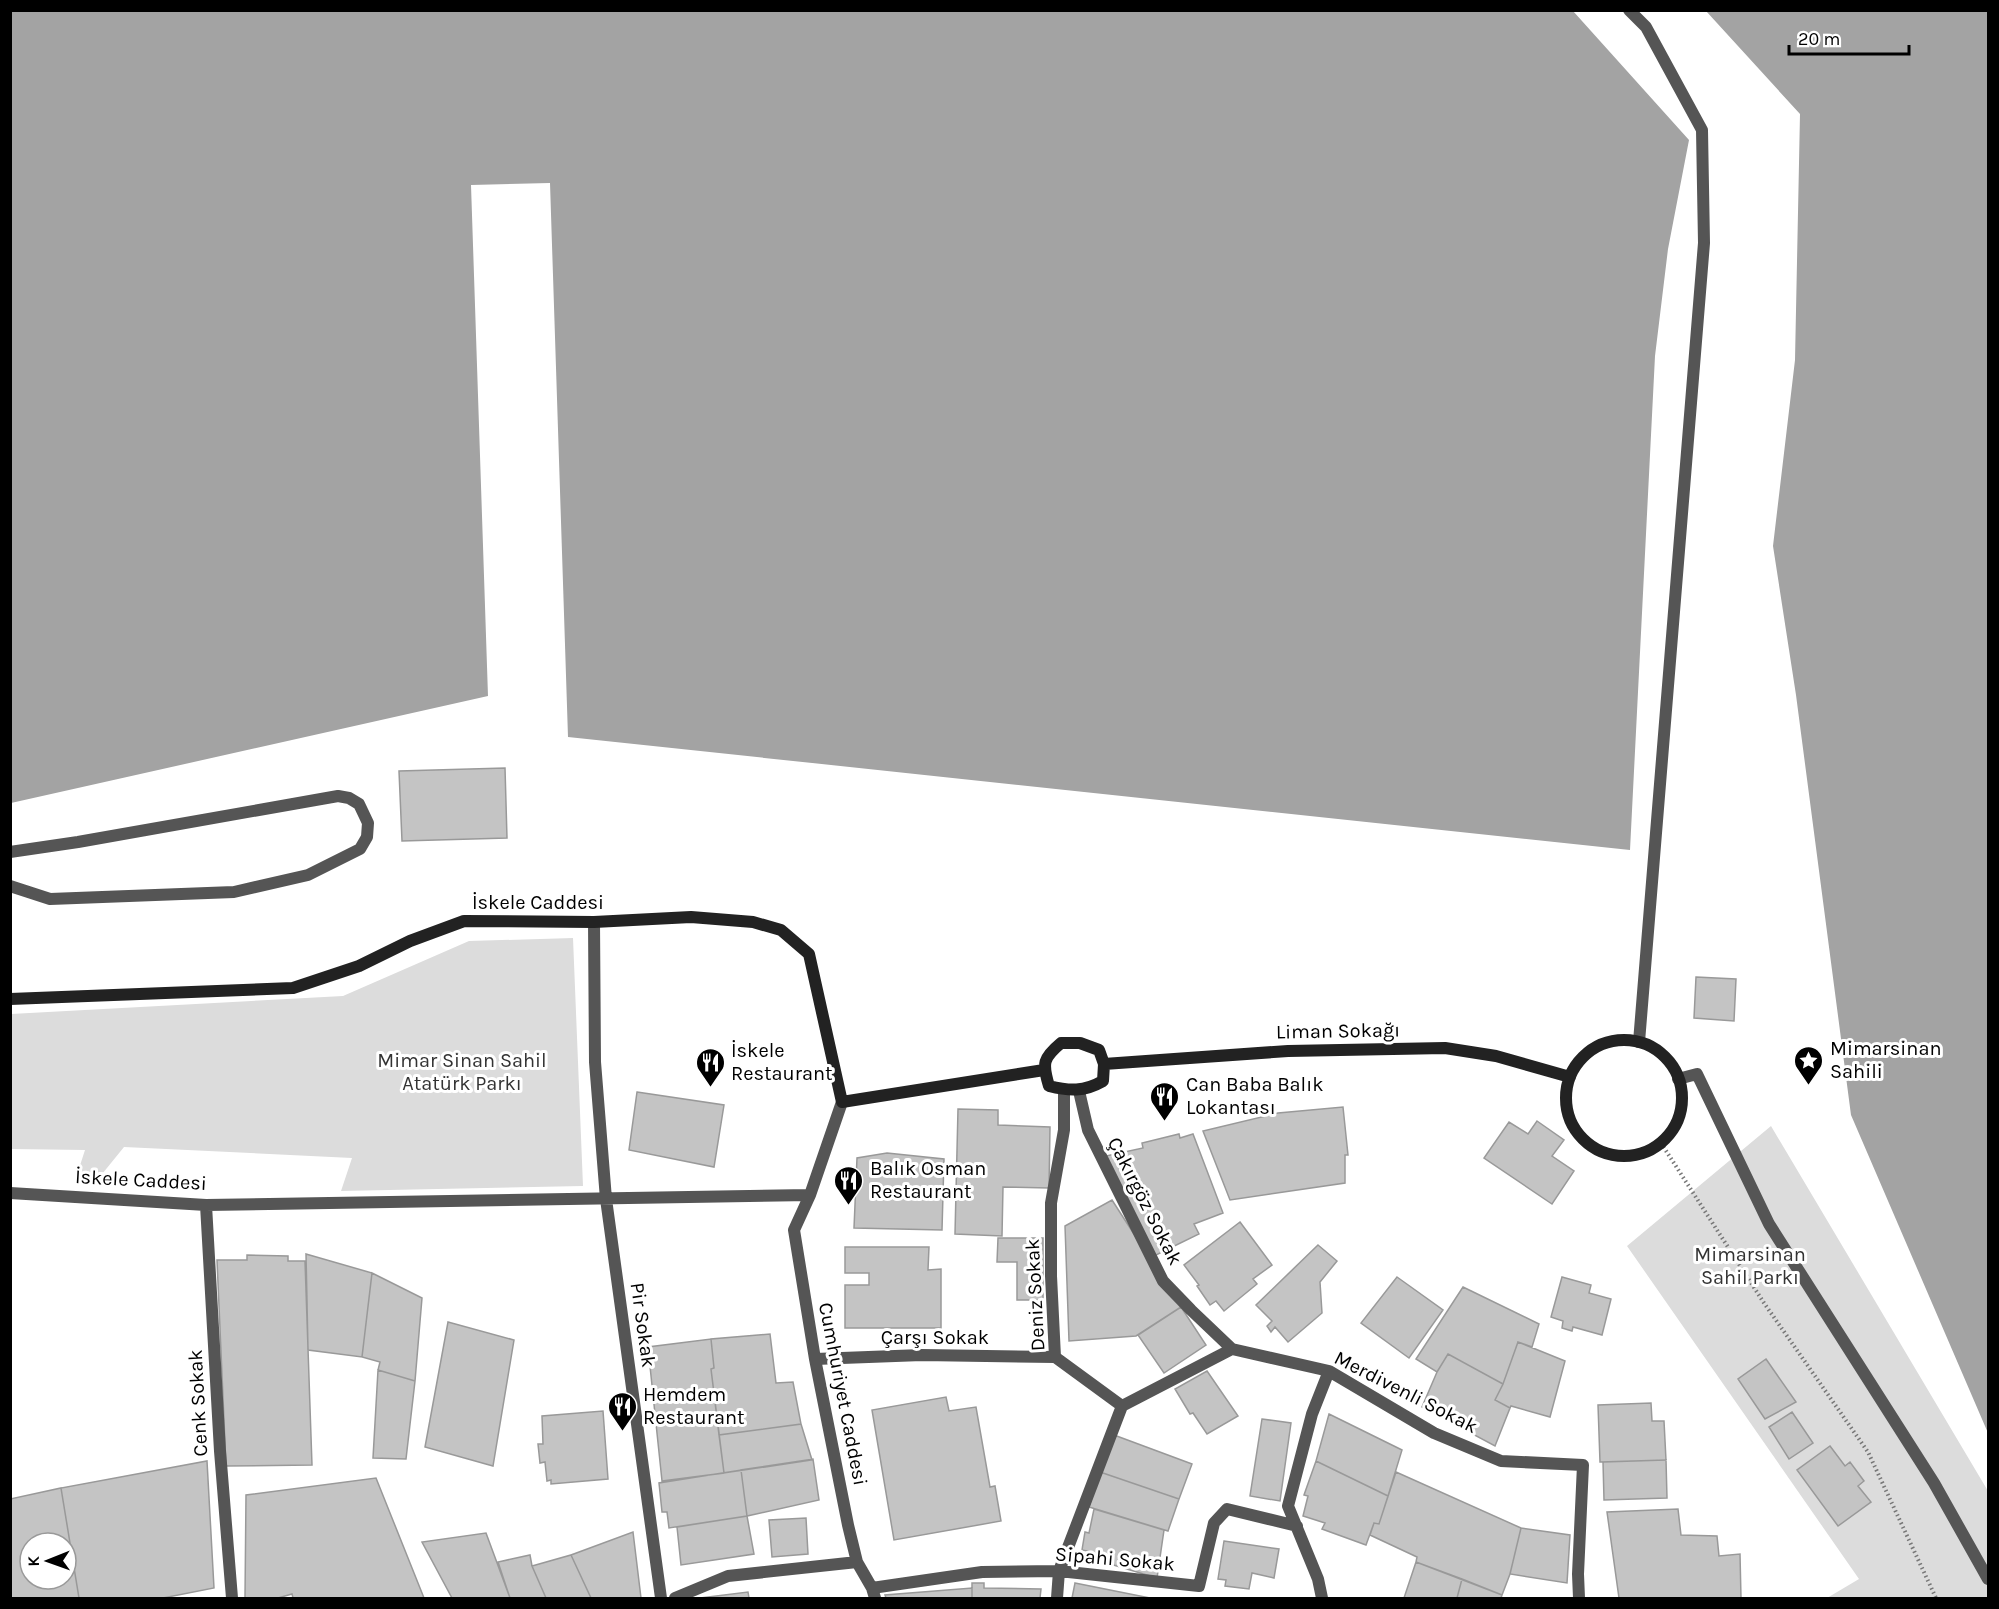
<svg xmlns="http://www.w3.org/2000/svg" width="1999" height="1609" viewBox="0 0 1999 1609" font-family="Karla,sans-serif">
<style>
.green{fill:#dcdcdc}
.water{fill:#a3a3a3}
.building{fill:#c4c4c4;stroke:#999;stroke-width:1.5;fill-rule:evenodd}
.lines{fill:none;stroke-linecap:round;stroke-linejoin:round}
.path{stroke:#777;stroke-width:4;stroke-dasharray:1.5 3;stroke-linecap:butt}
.lane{stroke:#555;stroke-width:12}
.street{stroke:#555;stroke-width:12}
.secondary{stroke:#222;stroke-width:12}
.labels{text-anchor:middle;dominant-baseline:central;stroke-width:6;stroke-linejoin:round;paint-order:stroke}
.street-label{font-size:20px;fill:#000;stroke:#fff}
.poi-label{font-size:20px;fill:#000;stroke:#fff;text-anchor:start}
.park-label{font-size:20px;fill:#333;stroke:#fff}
</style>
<rect width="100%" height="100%" fill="#fff"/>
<path class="green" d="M573,938L583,1186L341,1191L352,1158L124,1147L94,1184H74L85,1150L11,1149V1014L343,996L469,941Z
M1771,1126L1988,1491V1598H1827L1859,1579L1627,1246Z"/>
<path class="water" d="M10,11H1573L1689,140L1668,249L1655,356L1630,850L568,737L550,183L471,185L488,696L11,803Z
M1706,11H1988V1433L1851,1115L1796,695L1773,546L1795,360L1800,114Z"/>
<path class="building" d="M505,768L507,838L402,841L399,771Z
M1696,977L1736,979L1734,1021L1694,1018Z
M637,1092L724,1105L714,1167L629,1150Z
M1343,1107L1348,1155H1345V1183L1230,1200L1203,1131L1278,1113Z
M958,1109L998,1110V1125L1050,1127L1049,1188L1003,1187L1002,1236L955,1234Z
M1537,1121L1564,1140L1552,1156L1574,1171L1552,1204L1484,1158L1509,1122L1528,1134Z
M1179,1134L1180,1138L1193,1134L1223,1213L1194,1224L1199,1234L1154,1256L1106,1156L1143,1148L1142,1143Z
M887,1153L944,1159L942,1230L854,1228L857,1158Z
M1112,1200L1181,1307L1136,1336L1069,1341L1065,1226Z
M1240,1222L1272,1265L1253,1279L1257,1284L1224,1311L1216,1301L1210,1305L1197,1286L1199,1285L1184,1265Z
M998,1238H1043V1300H1017V1262H997Z
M1318,1245L1337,1261L1320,1282L1322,1313L1288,1342L1275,1327L1271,1332L1267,1326L1272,1321L1256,1305Z
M845,1247H929L928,1270L941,1269V1328H845V1285H869V1273H845Z
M306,1254L372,1273L362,1357L308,1350Z
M247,1255L288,1256V1261H305L312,1465L226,1466L217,1260H247Z
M372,1273L422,1298L415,1381L378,1370L380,1362L362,1357Z
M1397,1277L1443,1310L1409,1358L1361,1323Z
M1562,1277L1591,1285L1589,1293L1611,1299L1602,1335L1573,1327L1572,1331L1562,1328L1563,1321L1551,1317Z
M1463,1287L1539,1324L1532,1347L1518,1342L1503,1384L1448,1354L1437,1372L1416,1359Z
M1181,1307L1206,1345L1164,1373L1138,1335Z
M448,1322L514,1340L493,1466L425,1447Z
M770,1334L776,1383L793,1382L801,1424L719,1435L711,1369L714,1368L711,1339Z
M711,1339L714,1368L711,1369L724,1473L662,1481L648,1347Z
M1518,1342L1565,1361L1550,1417L1511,1406L1510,1408L1495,1400L1503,1384Z
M1448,1354L1503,1384L1495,1400L1510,1408L1495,1446L1422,1407L1437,1372Z
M1766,1359L1796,1402L1765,1419L1738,1379Z
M378,1370L415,1381L406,1459L373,1458Z
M1207,1371L1238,1416L1207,1434L1193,1413L1190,1414L1175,1389Z
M946,1397L949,1411L976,1407L990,1487L995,1486L1001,1521L894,1540L872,1410Z
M1651,1403L1652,1421H1664L1666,1460L1600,1462L1598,1405Z
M603,1411L608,1479L551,1484V1480L547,1481L545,1462L540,1463L538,1444H543L542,1416Z
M1792,1412L1813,1443L1789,1459L1769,1427Z
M1329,1414L1402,1450L1388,1496L1316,1461Z
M1262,1419L1291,1423L1280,1501L1250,1496Z
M801,1424L812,1460L724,1473L719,1435Z
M1114,1435L1192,1464L1179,1499L1100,1472Z
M1830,1446L1845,1466L1850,1462L1864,1481L1858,1486L1871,1502L1838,1526L1797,1470Z
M813,1459L819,1500L747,1516L741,1470Z
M1666,1460L1667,1498L1604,1500L1603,1462Z
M207,1461L214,1588L163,1598H79L61,1488Z
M1316,1461L1388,1496L1379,1524L1374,1523L1366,1545L1322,1529L1325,1523L1303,1516L1308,1496L1304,1495Z
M741,1470L747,1516L669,1528L667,1512H662L659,1483Z
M1100,1472L1179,1499L1168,1531L1089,1507Z
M1396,1472L1521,1528L1510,1574L1502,1595L1416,1562L1417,1557L1370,1535L1374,1523L1379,1524Z
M376,1478L424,1598H293L292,1594L278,1598H245L246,1495Z
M61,1488L79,1598H10V1499ZM30,1543H66V1579H30Z
M1094,1509L1164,1530L1157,1578L1100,1561L1102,1554L1082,1550L1085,1532L1089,1533Z
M1678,1509L1681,1535L1717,1536L1719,1556L1740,1554L1741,1598H1619L1607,1512Z
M747,1516L754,1554L681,1565L677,1527Z
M806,1518L808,1554L772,1557L769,1520Z
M1521,1528L1570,1535L1567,1583L1510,1574Z
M633,1532L641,1598H591L571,1555Z
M486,1533L510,1598H452L422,1542Z
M1224,1541L1279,1549L1274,1578L1252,1573L1249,1589L1225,1586L1226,1580L1218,1579Z
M530,1555L532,1566L546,1598H510L498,1562Z
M571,1555L591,1598H546L532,1566Z
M1416,1562L1462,1579L1457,1598H1404Z
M1462,1579L1502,1595L1501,1598H1457Z
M972,1583H984V1588L1041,1589L1040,1598H972Z
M1075,1583L1150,1598H1072Z
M972,1588V1598H886L885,1595Z
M748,1592L749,1598H700Z"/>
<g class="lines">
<path class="path" d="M1661,1143L1764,1303L1868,1452L1936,1598"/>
<path class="lane" d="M1629,10L1646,27L1702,130L1704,243L1639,1042
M10,852L78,842L338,796L349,798L359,804L368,823L367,837L360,849L308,875L234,892L50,899L10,886"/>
<path class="street" d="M594,922L595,1062L606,1199L661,1598
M1678,1079L1697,1074L1769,1224L1934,1483L1988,1579
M1079,1091L1088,1130L1163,1281L1191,1310L1232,1349L1329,1371L1434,1433L1501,1461L1583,1465L1578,1574L1579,1598
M842,1102L810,1195L794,1230L815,1359L848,1525L857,1562L872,1588L875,1598
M10,1193L206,1205L810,1195
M206,1205L220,1451L232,1598
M1055,1357L1122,1406L1059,1571L1057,1598
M1055,1357L1051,1276V1203L1064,1130V1090
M815,1359L922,1355L1055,1357
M1122,1406L1232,1349
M872,1588L982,1572L1059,1571L1199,1586L1214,1523L1227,1509L1297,1526
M675,1598L728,1576L857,1562
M1322,1598L1318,1579L1288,1506L1312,1414L1329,1371"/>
<path class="secondary" d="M10,999L293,988L359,966L410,941L464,921L594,922L691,917L753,922L781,930L809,954L842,1102L1044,1070
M1566 1098a58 58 0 1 1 116 0a58 58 0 1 1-116 0Z
M1061,1043H1080L1099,1050L1104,1064L1103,1081C1084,1092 1069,1091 1049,1086C1042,1063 1043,1058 1061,1043Z
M1104,1064L1288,1051L1445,1048L1496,1056L1570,1077"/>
</g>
<defs>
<symbol id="sight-pin" viewBox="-11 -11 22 30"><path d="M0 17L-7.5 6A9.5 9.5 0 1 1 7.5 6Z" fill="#000" stroke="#fff"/><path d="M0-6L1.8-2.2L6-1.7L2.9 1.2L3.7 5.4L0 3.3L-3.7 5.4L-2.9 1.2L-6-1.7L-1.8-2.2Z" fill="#fff"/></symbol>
<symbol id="restaurant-pin" viewBox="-11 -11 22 30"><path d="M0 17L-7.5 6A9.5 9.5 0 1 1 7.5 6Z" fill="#000" stroke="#fff"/><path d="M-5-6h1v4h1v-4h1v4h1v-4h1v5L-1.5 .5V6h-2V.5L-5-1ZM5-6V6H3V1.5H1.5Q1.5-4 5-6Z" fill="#fff"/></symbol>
</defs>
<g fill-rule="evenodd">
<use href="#sight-pin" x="1792" y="1044" width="33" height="45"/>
<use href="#restaurant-pin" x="694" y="1046" width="33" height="45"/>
<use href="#restaurant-pin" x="1148" y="1080" width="33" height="45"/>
<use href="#restaurant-pin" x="832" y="1164" width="33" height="45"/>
<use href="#restaurant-pin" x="606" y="1390" width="33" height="45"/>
</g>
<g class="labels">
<g class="street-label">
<text x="538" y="902">İskele Caddesi</text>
<text transform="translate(1338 1031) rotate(-1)">Liman Sokağı</text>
<text transform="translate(141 1180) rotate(3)">İskele Caddesi</text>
<text transform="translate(1145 1201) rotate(63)">Çakırgöz Sokak</text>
<text transform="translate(1035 1295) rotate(-93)">Deniz Sokak</text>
<text transform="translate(643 1325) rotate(82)">Pir Sokak</text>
<text x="935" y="1337">Çarşı Sokak</text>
<text transform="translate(1406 1392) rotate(27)">Merdivenli Sokak</text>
<text transform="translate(843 1394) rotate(79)">Cumhuriyet Caddesi</text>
<text transform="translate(198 1403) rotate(-93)">Cenk Sokak</text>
<text transform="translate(1115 1559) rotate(5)">Sipahi Sokak</text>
</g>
<g class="poi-label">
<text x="1830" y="1048">Mimarsinan<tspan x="1830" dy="23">Sahili</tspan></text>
<text x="731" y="1050">İskele<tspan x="731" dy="23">Restaurant</tspan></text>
<text x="1186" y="1084">Can Baba Balık<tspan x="1186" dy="23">Lokantası</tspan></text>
<text x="870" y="1168">Balık Osman<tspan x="870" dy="23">Restaurant</tspan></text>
<text x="643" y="1394">Hemdem<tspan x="643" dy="23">Restaurant</tspan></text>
</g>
<g class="park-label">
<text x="462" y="1060">Mimar Sinan Sahil<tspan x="462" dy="23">Atatürk Parkı</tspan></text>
<text x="1750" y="1254">Mimarsinan<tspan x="1750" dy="23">Sahil Parkı</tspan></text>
</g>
</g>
<rect width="1999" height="1609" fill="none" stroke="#000000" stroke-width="24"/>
<g transform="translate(48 1561) rotate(269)"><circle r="28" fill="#ffffff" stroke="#999999" stroke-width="1.5"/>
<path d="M0-4.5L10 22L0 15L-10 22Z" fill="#000000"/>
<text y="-9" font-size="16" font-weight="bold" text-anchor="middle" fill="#000000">K</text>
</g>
<path d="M1789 45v9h120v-9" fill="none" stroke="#000000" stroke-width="3"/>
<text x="1798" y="45" font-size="18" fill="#000000" stroke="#ffffff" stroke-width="4.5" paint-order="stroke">20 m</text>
</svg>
